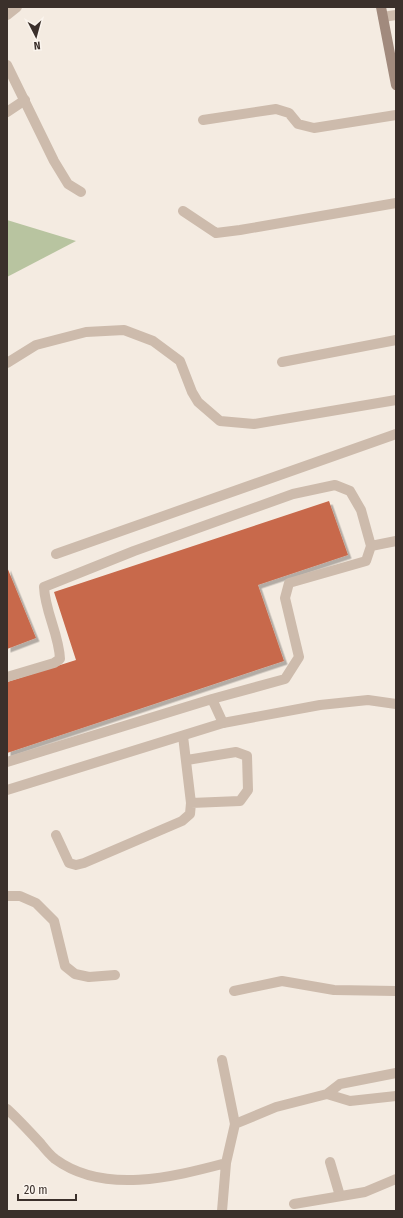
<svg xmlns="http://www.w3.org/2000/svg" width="403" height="1218" viewBox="0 0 403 1218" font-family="'Fira Sans Condensed',sans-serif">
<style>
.green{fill:#b8c4a0}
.building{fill:#c8694b;filter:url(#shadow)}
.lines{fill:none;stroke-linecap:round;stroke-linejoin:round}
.service{stroke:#cdbbac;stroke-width:10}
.minor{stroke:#cdbbac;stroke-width:10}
.secondary{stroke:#a18a7d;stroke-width:10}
</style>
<defs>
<filter id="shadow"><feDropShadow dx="3.5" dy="3.5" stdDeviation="0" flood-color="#0004"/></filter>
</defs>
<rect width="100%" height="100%" fill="#f4ebe1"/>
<path class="green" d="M7,220L76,241L7,277Z"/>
<path class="building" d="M329,501L348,555L258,585L284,661L7,753V682L76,660L54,592Z
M7,567L36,638L7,649Z"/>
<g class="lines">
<path class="service" d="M7,112L25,100
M203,120L276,109L289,113L298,124L314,128L396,115
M183,211L216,233L240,230L396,203
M282,362L396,340
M371,546L396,541
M56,554L396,434
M7,677L54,663L60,659C59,634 45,612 44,587L134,551L293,494L335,485L350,491L361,510L371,546L366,561L289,583L285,598L299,657L285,679L212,699
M187,760L236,752L247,756L248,790L240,801L191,803
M7,762L212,699L223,723
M56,835L69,863L76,865L84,863L182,821L190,814L191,803L183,736
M234,991L282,981L334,990L396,991
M222,1060L235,1124
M330,1162L340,1196"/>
<path class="minor" d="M7,15L17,7
M383,17L396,15
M7,65L54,161L68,184L81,192
M7,363L36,345L86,332L124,330L153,341L180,361L192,392L198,402L220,421L254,424L396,400
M7,790L223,723L320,705L368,700L396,704
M7,896H20L36,903L54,921L65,966L75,974L89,977L115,975
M327,1094L340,1084L396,1073
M7,1109C19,1120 30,1132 41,1144C45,1149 50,1155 55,1159C104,1195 173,1177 226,1163
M294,1204L365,1192L396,1179
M222,1211L226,1163L235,1124L276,1107L327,1094L350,1101L396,1096"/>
<path class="secondary" d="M381,7L396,85"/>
</g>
<rect width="403" height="1218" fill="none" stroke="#3b302b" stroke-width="16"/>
<g transform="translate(36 36) rotate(174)" stroke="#fbf5ee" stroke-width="3" paint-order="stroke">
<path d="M0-3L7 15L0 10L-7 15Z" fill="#3b302b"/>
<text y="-6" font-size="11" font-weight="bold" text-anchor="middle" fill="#3b302b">N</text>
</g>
<path d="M18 1194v6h58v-6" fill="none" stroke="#3b302b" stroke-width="2"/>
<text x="24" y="1194" font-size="12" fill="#3b302b" stroke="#fbf5ee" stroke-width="3" paint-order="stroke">20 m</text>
</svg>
